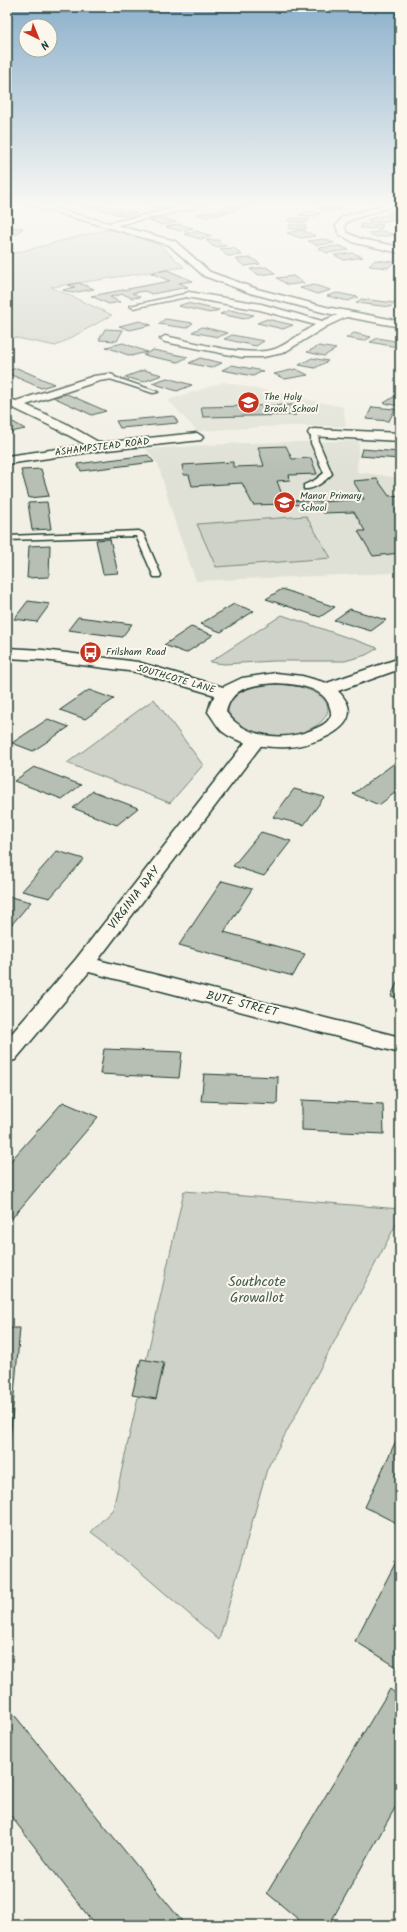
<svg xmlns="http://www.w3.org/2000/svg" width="407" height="1932" viewBox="0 0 407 1932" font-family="Kalam,sans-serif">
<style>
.built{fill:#e0e1d6}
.green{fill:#cfd2c8;stroke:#77887e}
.building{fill:#b7beb3;stroke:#1f3d34}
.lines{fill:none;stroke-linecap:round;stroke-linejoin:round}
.lane-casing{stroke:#1f3d34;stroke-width:3}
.street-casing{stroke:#1f3d34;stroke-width:3}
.secondary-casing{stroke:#1f3d34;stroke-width:3}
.lane{fill:#fbf7ec;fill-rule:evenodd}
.street{fill:#fbf7ec;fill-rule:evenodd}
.secondary{fill:#fbf7ec;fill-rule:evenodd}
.labels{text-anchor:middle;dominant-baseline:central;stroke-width:4;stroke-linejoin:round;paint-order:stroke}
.far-poi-label{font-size:10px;fill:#1f3d34;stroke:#fbf7ec;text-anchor:start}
.far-street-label{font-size:10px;fill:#1f3d34;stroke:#fbf7ec}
.street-label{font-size:12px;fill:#1f3d34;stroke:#fbf7ec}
.near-park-label{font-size:14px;fill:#425b52;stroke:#fbf7ec}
</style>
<rect width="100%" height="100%" fill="#f2f0e5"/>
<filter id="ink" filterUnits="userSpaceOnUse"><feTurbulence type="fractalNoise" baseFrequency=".025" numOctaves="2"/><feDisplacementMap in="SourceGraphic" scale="8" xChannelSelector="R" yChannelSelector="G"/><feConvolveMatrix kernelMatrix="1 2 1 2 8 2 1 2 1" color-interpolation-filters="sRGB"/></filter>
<g filter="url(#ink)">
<path class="built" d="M224,382L343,407L346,426H280L197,431L168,400Z
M359,441L357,472L400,478V567L391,573L196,581L176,526L158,464L146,449L241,443Z"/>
<path class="green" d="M112,228L160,245L184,267L51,287L112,315L56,346L7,336V255Z
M306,516L331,558L216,567L197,524Z
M282,615L378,648L366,655L345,661H274L224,664L210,662Z
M267,684C282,684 295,684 309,690C340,702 329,723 303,732C254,749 182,700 267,684Z
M154,699L203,765L170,803L67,763Z
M184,1191L400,1209V1217L267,1469L219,1640L115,1550L91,1532L113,1509Z"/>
<path class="building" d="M81,205H101L124,210L114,213Z
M238,205L248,207L229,212L219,209Z
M329,206L340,209L329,211L318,208Z
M399,210L400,216L387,213Z
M130,211L137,213L124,216L116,214Z
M218,211L227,213L207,217L198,214Z
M306,211L321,213L314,217L299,215Z
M385,215L397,218L378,223L366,220Z
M163,218L176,222L163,225L149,221Z
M291,218L310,219L306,223L287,221Z
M178,224L193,228L181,231L166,227Z
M362,224L383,225L381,229L360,228Z
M289,225H305L306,229H290Z
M9,227L23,228L17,234H7V230Z
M302,230L316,236L301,238L287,233Z
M196,231L212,236L200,239L184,234Z
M384,231L394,235L377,237L368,233Z
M325,239L334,243L317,245L308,241Z
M206,240H218L226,246L214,247Z
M340,246L349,250L327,253L318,248Z
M234,248L242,255L227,256L220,249Z
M353,253L363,257L344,260L334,255Z
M252,258L260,264L244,266L236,259Z
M375,260L394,262L388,268L369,266Z
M266,267L275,273L259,275L250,269Z
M167,270L193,281L179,283L188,287L152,294L145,291L132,293L140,297L132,298L123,294L110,297L120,302L109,304L91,296L170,281L151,273Z
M293,276L304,283L288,285L277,278Z
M79,283L94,289L72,293L63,290L75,287L68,285Z
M314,285L331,290L317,294L300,288Z
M337,293L358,297L348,301L327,296Z
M361,299L395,303L390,307L356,303Z
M187,303L219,310L210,313L178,306Z
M230,310L254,315L244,319L220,314Z
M165,319L193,323L186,328L158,324Z
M267,319L293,325L283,329L257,323Z
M140,321L151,325L130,330L119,326Z
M202,327L228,333L218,337L192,332Z
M105,329L123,330L117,341L99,340Z
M354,333L371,337L364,341L346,338Z
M232,335L264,341L256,346L224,339Z
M378,338L400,342V346L397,347L370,342Z
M123,343L147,352L131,356L106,347Z
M319,346L336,349L324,356L307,352Z
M153,350L188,357L178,362L143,355Z
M200,358L222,363L211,368L189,363Z
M312,358L328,361L315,368L299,365Z
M232,365L263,371L253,376L222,370Z
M17,368L54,384L41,388L7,373V371Z
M296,369L308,375L285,379L274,374Z
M144,370L162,375L143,382L125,377Z
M167,378L192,385L177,391L152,383Z
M400,393L399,406L384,403Z
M67,394L106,411L92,415L53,397Z
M293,405L296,415L203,417L201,407Z
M372,407L395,409L389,421L366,419Z
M174,416L178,423L120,428L116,421Z
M13,422L25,429L7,433V424Z
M286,446L292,459L311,458L317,474L289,475L290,480L277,481L284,500L321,502L364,499L353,481L377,479L389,496L400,495V553L373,556L358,531H365L354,512L323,513L319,506L285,504L253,505L242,483L192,486L189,475H184L182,465L233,462V467L264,466L258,447Z
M362,449L400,452V459L360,456Z
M148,455L154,462L81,471L77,464Z
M41,469L49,496L29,498L21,470Z
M47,502L51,529L32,530L28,503Z
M110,539L118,573L103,574L96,540Z
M50,545L49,577L27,578L29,546Z
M282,589L335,607L320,617L266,599Z
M28,601L50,604L37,622L14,619Z
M234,604L254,611L221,632L200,624Z
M350,609L386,620L371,631L334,620Z
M78,617L132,624L122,637L68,630Z
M191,627L213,635L186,653L164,645Z
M89,690L114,699L85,719L60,710Z
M48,719L69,727L33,751L12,743Z
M400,759V789L379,805L353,794Z
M34,767L81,785L62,799L14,781Z
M294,789L324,797L304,825L273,817Z
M93,791L138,808L117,825L73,808Z
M261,832L291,841L264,876L233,866Z
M57,851L84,859L50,898L22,891Z
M222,881L252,889L224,932L305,954L293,976L179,945Z
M7,896L31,902L7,930Z
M400,976V998L391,996Z
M104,1049L182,1052L179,1078L100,1074Z
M204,1074L278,1077L277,1104L201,1101Z
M302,1100L383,1104L384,1134L302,1130Z
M63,1102L98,1117L7,1224V1165Z
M7,1328H20L7,1475Z
M141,1359L164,1363L156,1399L132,1395Z
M400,1432V1525L365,1507Z
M400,1554V1669L355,1641Z
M390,1689L400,1697V1799L329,1925H305L267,1893Z
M7,1706L185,1925H95L7,1811Z"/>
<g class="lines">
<defs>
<path id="lane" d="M151,205H158L178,210L176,211Z
M189,293L191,294V296L133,308L130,306Z
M107,376H111L158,392L153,393L107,378Z
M311,431L318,433L319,443L332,474C325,481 314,490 304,489V485L315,480L324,473L311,443Z
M139,531L143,533L161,575L160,577H154L153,575L136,536L7,540V536Z"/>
<path id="street" d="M189,205H203L199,207L109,227L105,225L109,223Z
M384,205H396L348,221L344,226L347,233L361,239L400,247V253L355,243L339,234L336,226L342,217Z
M189,292L261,304L322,321L348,311L353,314L327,326L283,353L263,357H241L165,342L160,339L165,336C195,342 246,358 275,349C288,344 302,332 315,325L260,310L186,297L184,295L186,293Z
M109,374L113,375L115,377L113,379L99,381L26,405L65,423L100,443L197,433L203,437L201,440L98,451L7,464V456L86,445L57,429L7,405V398L16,401L94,376Z
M314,429L400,433V441L310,436L308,433L310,430Z
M257,734L263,735L266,739L263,743L98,960L400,1037V1053L89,972L15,1060L7,1062V1039L76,959L251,735Z"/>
<path id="secondary" d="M30,205H42L175,241L210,272L257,289L326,307L400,321V327L326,313L250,293L204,276L169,245Z
M7,648L43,650L138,662L223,687L242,678L276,673L302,676L327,683L400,658V669L338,691C373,725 315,745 288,747C268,748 240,745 223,732C217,727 213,718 208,712L211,702L215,695L136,672L43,660L7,658ZM276,683C294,684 325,686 330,708C331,711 332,716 329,719C326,724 319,727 314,729C285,742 245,739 226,712C232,686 253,685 276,683Z"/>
</defs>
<use href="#lane" class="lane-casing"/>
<use href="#street" class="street-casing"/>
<use href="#secondary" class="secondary-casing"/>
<use href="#lane" class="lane"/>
<use href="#street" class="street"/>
<use href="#secondary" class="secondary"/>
</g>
</g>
<linearGradient id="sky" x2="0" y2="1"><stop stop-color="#8cb0cc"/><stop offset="0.43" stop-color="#f9f8f3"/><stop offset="1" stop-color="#f9f8f3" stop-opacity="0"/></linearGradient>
<rect width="407" height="475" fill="url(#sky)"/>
<defs>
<symbol id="school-disc" viewBox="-11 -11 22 22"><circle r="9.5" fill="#c8321e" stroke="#fbf7ec"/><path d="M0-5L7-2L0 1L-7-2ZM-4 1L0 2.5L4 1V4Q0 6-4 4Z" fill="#fff"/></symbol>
<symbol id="bus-disc" viewBox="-11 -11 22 22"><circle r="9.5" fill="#c8321e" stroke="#fbf7ec"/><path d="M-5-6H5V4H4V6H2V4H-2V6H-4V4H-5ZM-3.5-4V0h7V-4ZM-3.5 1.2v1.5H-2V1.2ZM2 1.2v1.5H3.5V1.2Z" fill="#fff"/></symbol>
</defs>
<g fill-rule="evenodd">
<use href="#school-disc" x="236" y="390" width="25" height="25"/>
<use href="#school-disc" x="272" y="490" width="25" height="25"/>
<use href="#bus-disc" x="78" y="640" width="25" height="25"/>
</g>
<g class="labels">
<g class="far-poi-label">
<text x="264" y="397">The Holy<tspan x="264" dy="12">Brook School</tspan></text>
<text x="300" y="496">Manor Primary<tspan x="300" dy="12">School</tspan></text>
<text x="106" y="652">Frilsham Road</text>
</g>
<g class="far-street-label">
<text transform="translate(102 447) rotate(-7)">ASHAMPSTEAD ROAD</text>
<text transform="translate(176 679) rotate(16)">SOUTHCOTE LANE</text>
</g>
<g class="street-label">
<text transform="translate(134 898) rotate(-52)">VIRGINIA WAY</text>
<text transform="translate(242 1004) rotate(14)">BUTE STREET</text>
</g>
<g class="near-park-label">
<text x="257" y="1282">Southcote<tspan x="257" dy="16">Growallot</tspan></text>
</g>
</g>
<rect width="407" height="1932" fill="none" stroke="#fbf7ec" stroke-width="24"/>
<rect x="12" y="12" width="383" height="1908" fill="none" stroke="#1f3d34" stroke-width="1.5" filter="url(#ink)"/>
<g transform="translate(38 38) rotate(137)"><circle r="19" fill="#fbf7ec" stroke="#a3ada2"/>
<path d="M0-3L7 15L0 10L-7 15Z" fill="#c8321e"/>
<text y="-6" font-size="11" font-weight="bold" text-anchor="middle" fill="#1f3d34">N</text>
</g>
</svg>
